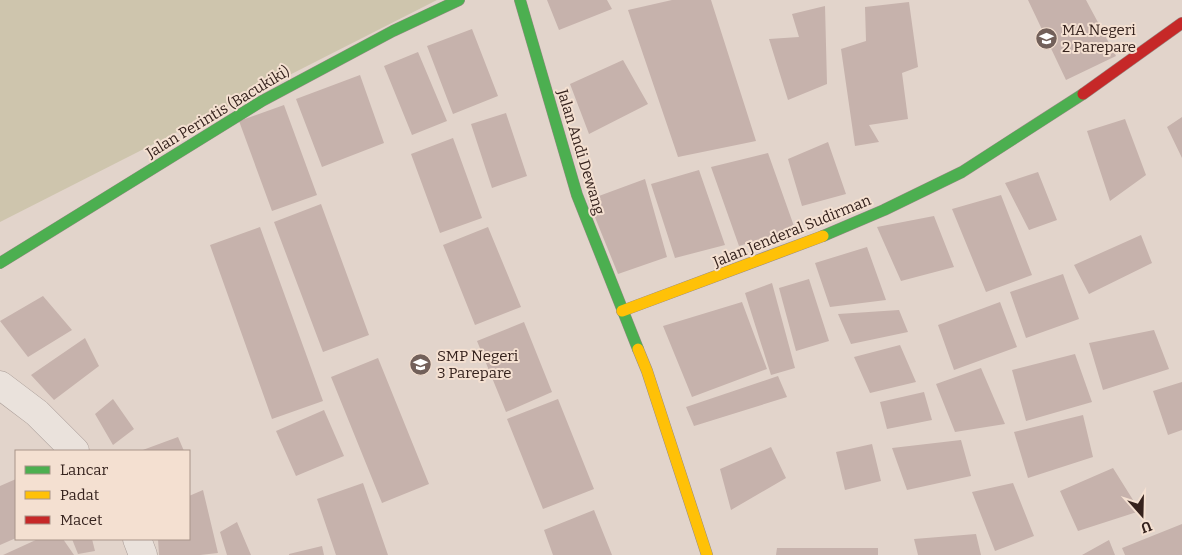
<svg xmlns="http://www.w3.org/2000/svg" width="1182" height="555" viewBox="0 0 1182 555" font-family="Bitter,serif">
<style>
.cemetery{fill:#cec5ad}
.building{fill:#c6b2ac}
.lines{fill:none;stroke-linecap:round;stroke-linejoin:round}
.street-casing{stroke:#a79a95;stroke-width:29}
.fast-casing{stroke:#978a84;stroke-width:12}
.slow-casing{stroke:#978a84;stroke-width:12}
.jam-casing{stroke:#978a84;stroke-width:12}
.street{stroke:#eae2dc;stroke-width:28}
.fast{stroke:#4caf50;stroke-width:11}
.slow{stroke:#ffc107;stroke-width:11}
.jam{stroke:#c62828;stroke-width:11}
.labels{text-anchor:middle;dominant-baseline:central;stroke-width:4;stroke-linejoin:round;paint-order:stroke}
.poi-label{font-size:15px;fill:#35221d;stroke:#f4e0d1;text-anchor:start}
.street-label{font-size:15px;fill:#35221d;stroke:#f4e0d1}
</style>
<rect width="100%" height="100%" fill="#e2d4cb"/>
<path class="cemetery" d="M0,0H437L0,222Z"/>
<path class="building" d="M547,0H607L612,9L559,30Z
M672,0H711L756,141L678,157L628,10Z
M1028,0H1086L1116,56L1066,80Z
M909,2L918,67L902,73L908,119L869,125L879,142L855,146L841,49L866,41L865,7Z
M825,6L827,84L788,100L769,39L799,37L792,14Z
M472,29L498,96L453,114L427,46Z
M418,52L447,121L412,135L384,66Z
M623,60L648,104L589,134L570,84Z
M360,75L384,143L322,167L296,99Z
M284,105L317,195L272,211L239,121Z
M506,113L527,176L492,188L471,124Z
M1182,117V158L1167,127Z
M1125,119L1146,175L1110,201L1087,131Z
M453,138L482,218L440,233L411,154Z
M828,142L846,194L802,206L788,159Z
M768,153L795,229L739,246L711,167Z
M699,170L725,245L675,258L651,184Z
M1038,172L1057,220L1029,230L1005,183Z
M645,179L667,257L618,274L588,200Z
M1001,195L1032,275L986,292L952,209Z
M321,204L369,335L323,352L274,222Z
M934,216L954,267L901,281L877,227Z
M260,227L323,401L272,419L210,245Z
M488,227L521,307L475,325L443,245Z
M1141,235L1152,263L1089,294L1074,265Z
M867,247L886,300L830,307L815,263Z
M1063,274L1079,319L1026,338L1010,292Z
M809,279L829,341L796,351L779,288Z
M772,283L795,368L771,375L745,293Z
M43,296L72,330L28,357L0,321Z
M742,302L767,369L692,397L663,326Z
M1000,302L1017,347L954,370L938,325Z
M899,310L908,332L851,344L838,314Z
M524,322L552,392L506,412L477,341Z
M1154,330L1169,369L1103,390L1089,343Z
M85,338L99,366L54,400L31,375Z
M900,345L916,382L870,393L854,357Z
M1075,354L1092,402L1026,421L1012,370Z
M378,358L429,484L382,503L331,377Z
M981,368L1005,424L955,432L936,384Z
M778,376L787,397L694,426L686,407Z
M1182,382V430L1168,435L1153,391Z
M924,392L932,420L887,429L880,402Z
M113,399L134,429L113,445L95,414Z
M558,399L594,489L543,509L507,419Z
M324,410L344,456L296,476L276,431Z
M1083,415L1093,457L1028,478L1014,432Z
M178,437L184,451H140Z
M961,440L971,476L907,490L892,448Z
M872,444L881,481L845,490L836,452Z
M771,447L786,478L731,510L720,469Z
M1113,468L1140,511L1078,531L1060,491Z
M16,479V538L0,545V486Z
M363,483L388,555H336L317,499Z
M1013,483L1034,536L995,551L972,492Z
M203,490L218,553L200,555H159L158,539H189V496Z
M594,510L612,555H553L544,530Z
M237,522L251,555H227L220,532Z
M1182,524V555H1125L1122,548Z
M976,534L981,555H918L914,539Z
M38,539H63L74,555H3Z
M72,539H92L95,551L78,554Z
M1109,540L1115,555H1082Z
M322,546L324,555H289V554Z
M777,548H878V555H776Z"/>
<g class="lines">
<defs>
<path id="street" d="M0,385L37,413L75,451
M137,539L143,555"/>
<path id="fast" d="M520,0L577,195L638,349
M823,236L884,210L962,172L1083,94
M0,263L262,101L393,31L459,0"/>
<path id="slow" d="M622,311L823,236
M638,349L647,371L707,555"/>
<path id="jam" d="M1083,94L1182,23"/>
</defs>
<use href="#street" class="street-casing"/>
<use href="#fast" class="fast-casing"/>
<use href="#slow" class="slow-casing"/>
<use href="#jam" class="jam-casing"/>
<use href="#street" class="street"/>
<use href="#fast" class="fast"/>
<use href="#slow" class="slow"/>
<use href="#jam" class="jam"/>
</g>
<defs>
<symbol id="school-disc" viewBox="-11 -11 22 22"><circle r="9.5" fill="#72605a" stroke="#f4e0d1"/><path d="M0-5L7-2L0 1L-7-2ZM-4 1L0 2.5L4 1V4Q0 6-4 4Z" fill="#fff"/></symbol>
</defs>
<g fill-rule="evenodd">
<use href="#school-disc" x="1034" y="26" width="25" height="25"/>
<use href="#school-disc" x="408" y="352" width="25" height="25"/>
</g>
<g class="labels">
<g class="poi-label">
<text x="1062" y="30">MA Negeri<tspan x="1062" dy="17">2 Parepare</tspan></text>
<text x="437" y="356">SMP Negeri<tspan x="437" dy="17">3 Parepare</tspan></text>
</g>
<g class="street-label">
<text transform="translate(218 112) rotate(-31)">Jalan Perintis (Bacukiki)</text>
<text transform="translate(581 152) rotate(73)">Jalan Andi Dewang</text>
<text transform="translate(792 231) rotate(-22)">Jalan Jenderal Sudirman</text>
</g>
</g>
<rect x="15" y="450" width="175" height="90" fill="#f4e0d1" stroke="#a89489"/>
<rect x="25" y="466" width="25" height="8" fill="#4caf50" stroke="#a89489"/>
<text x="60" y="475" font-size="15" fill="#35221d">Lancar</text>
<rect x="25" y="491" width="25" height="8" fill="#ffc107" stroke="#a89489"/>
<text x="60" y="500" font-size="15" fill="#35221d">Padat</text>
<rect x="25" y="516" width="25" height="8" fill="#c62828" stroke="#a89489"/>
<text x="60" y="525" font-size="15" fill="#35221d">Macet</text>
<g transform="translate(1142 515) rotate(160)" stroke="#f4e0d1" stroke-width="4" paint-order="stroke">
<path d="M0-4L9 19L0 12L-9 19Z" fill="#35221d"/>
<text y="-8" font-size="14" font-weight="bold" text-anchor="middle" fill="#35221d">U</text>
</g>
</svg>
